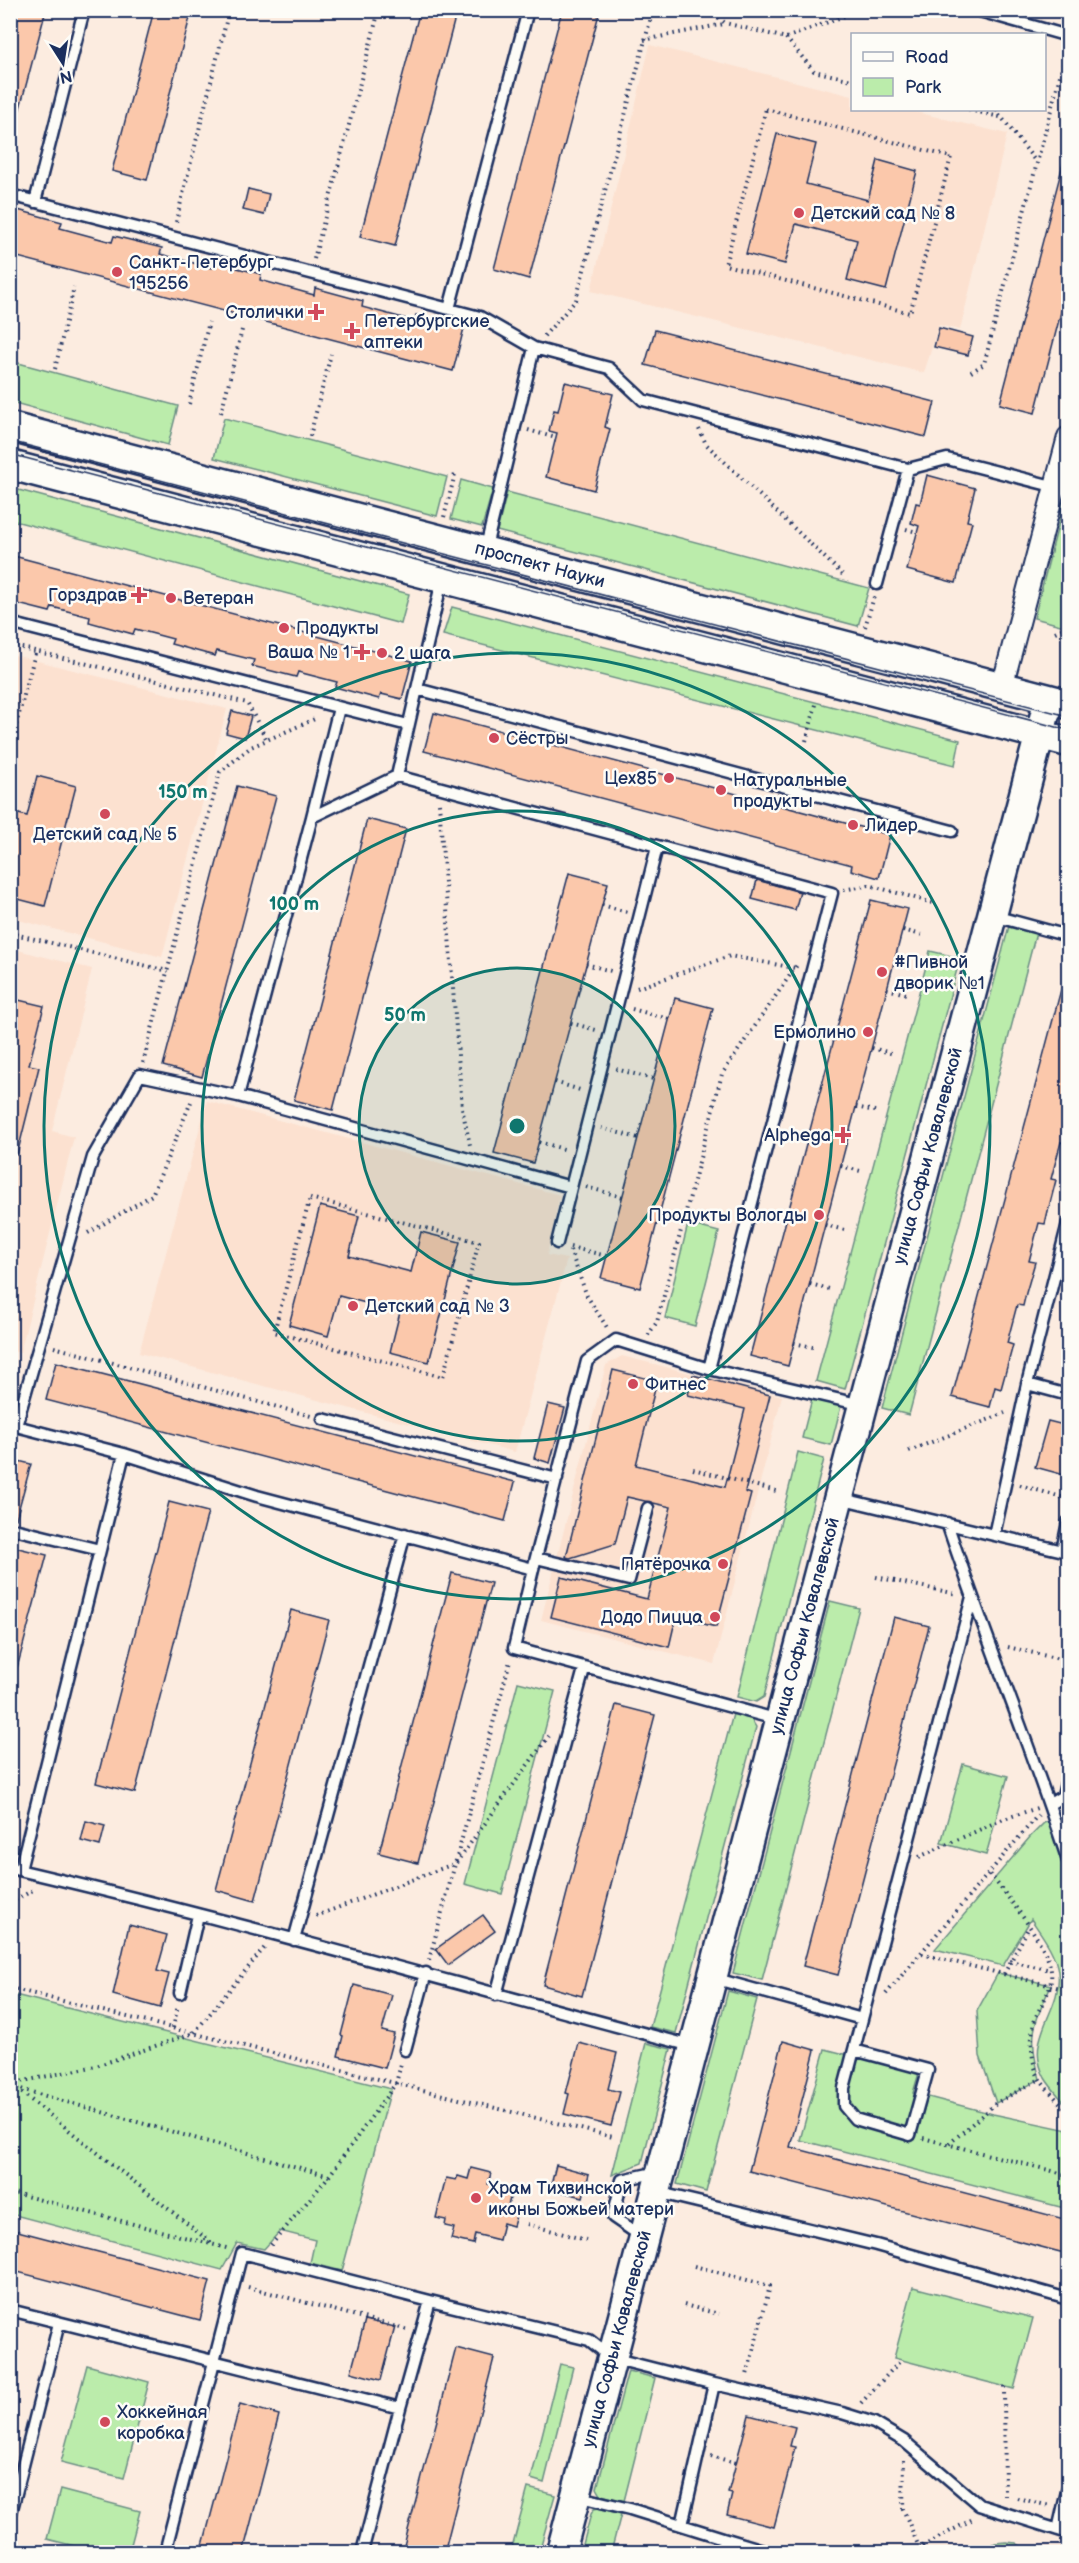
<svg xmlns="http://www.w3.org/2000/svg" width="1079" height="2563" viewBox="0 0 1079 2563" font-family="'Balsamiq Sans',sans-serif">
<style>
.built{fill:#fce1d0}
.green{fill:#bbecab;stroke:#6b8e84;stroke-width:1.5}
.building{fill:#fbc8ab;stroke:#1b2f5e;stroke-width:1.5}
.lines{fill:none;stroke-linecap:round;stroke-linejoin:round}
.lane-casing{stroke:#1b2f5e;stroke-width:15}
.street-casing{stroke:#1b2f5e;stroke-width:24}
.secondary-casing{stroke:#1b2f5e;stroke-width:33}
.path{stroke:#1b2f5e;stroke-width:4;stroke-dasharray:1.5 4.5;stroke-linecap:butt}
.lane{stroke:#fdfcf7;stroke-width:10}
.street{stroke:#fdfcf7;stroke-width:20}
.secondary{stroke:#fdfcf7;stroke-width:28}
.tram{stroke:#1b2f5e;stroke-width:1.5}
.ring{fill:none;stroke:#0f766e;stroke-width:3}
.poi-dot{fill:#d1495b;stroke:#fdfcf7;stroke-width:2}
.labels{text-anchor:middle;dominant-baseline:central;stroke-width:5;stroke-linejoin:round;paint-order:stroke}
.poi-label{font-size:18px;fill:#1b2f5e;stroke:#fdfcf7;text-anchor:start}
.street-label{font-size:18px;fill:#1b2f5e;stroke:#fdfcf7}
.centre{fill:#0f766e;stroke:#fdfcf7;stroke-width:3}
.ring-label{font-size:18px;text-anchor:middle;font-weight:bold;fill:#0f766e;stroke:#fdfcf7;stroke-width:5;stroke-linejoin:round;paint-order:stroke}
</style>
<rect width="100%" height="100%" fill="#fcece0"/>
<filter id="ink" filterUnits="userSpaceOnUse"><feTurbulence type="fractalNoise" baseFrequency=".0167" numOctaves="2"/><feDisplacementMap in="SourceGraphic" scale="12" xChannelSelector="R" yChannelSelector="G"/><feConvolveMatrix kernelMatrix="1 2 1 2 8 2 1 2 1" color-interpolation-filters="sRGB"/></filter>
<g filter="url(#ink)">
<path class="built" d="M650,45L852,96V110H908L1007,134L960,330L939,325L924,373L591,291Z
M10,654L227,709L162,957L11,918Z
M10,948L92,969L52,1131L74,1137L20,1353L10,1350Z
M207,1101L560,1195L547,1255L567,1259L515,1452L139,1353Z
M622,1356L782,1396L714,1664L541,1620L606,1365Z"/>
<path class="green" d="M11,361L178,406L168,445L11,402Z
M224,418L447,477L437,516L214,458Z
M461,480L493,489L482,527L451,519Z
M1068,487V627L1034,618Z
M11,488L409,594L401,624L11,520Z
M507,492L869,588L858,626L497,531Z
M452,607L960,740L955,765L443,635Z
M1009,926L1036,933L909,1415L882,1408Z
M930,951L960,958L845,1389L816,1381Z
M688,1224L719,1232L695,1326L665,1318Z
M812,1399L841,1406L831,1445L802,1438Z
M798,1452L824,1459L764,1697L756,1702L737,1697Z
M830,1601L859,1608L762,1980L733,1973Z
M518,1682L555,1691L502,1894L465,1884Z
M733,1714L751,1719L756,1727L676,2033L650,2027Z
M963,1764L1008,1776L986,1855L941,1843Z
M1068,1815V2107C1061,2098 1051,2088 1045,2078C1023,2037 1063,2011 1058,1972C1056,1953 1041,1934 1031,1919L1003,1966L935,1949L1030,1837L1044,1823Z
M998,1973L1051,1985C1033,2025 1028,2037 1040,2079L996,2103L980,2056L977,2011Z
M728,1991L757,1999L706,2192L677,2184Z
M11,1994L391,2089L342,2271L310,2263L315,2240L280,2231L264,2249L237,2243L222,2270L11,2214Z
M646,2043L671,2049L642,2163L612,2175Z
M825,2049L919,2073L913,2093L993,2114L1068,2130V2209L800,2140Z
M913,2287L1033,2318L1014,2389L894,2358Z
M560,2364L573,2367L544,2483L531,2479Z
M87,2365L149,2382L124,2478L61,2462Z
M628,2371L655,2378L624,2501L601,2495L597,2488Z
M528,2488L555,2495L539,2552H511Z
M60,2490L140,2511L129,2552H98L47,2539Z
M598,2508L621,2514L611,2552H581L591,2514L594,2509Z
M1006,2542L1016,2543L1030,2552H981L995,2543Z"/>
<path class="building" d="M10,10H46L16,123H10Z
M154,10H192L147,180L112,171Z
M420,10H457L395,246L360,237Z
M562,10H600L529,279L494,269Z
M777,134L816,144L806,184L868,200L878,160L917,171L886,290L847,280L857,240L796,224L785,264L746,254Z
M1063,164L1068,165V285L1035,413L1000,404Z
M248,189L269,194L264,215L243,210Z
M14,209L62,222L60,228L112,242L114,236L162,248L160,254L212,268L213,262L261,274L260,280L314,295L315,288L363,301L362,307L414,321L416,315L464,328L453,371L10,255V221Z
M939,328L973,337L968,355L934,347Z
M655,330L935,402L926,437L645,365Z
M565,382L613,394L605,427L610,429L594,490L546,477L557,433L549,431L554,410L558,411Z
M927,475L975,488L967,521L972,522L956,583L907,570L919,526L911,523L916,503L920,504Z
M10,555L412,661L402,699L381,694L379,699L335,687L337,682L298,672L296,677L252,666L254,660L217,651L215,656L171,644L173,639L135,629L133,634L89,622L90,617L52,607L50,612L10,602Z
M232,711L251,716L245,738L226,733Z
M434,713L890,835L879,878L851,870L852,865L424,751Z
M37,776L76,786L45,906L10,897V878L16,856L10,855V812L27,816Z
M237,786L276,796L202,1077L163,1066Z
M367,819L406,829L333,1110L294,1100Z
M569,873L608,883L533,1163L494,1153Z
M757,880L800,892L795,910L752,899Z
M871,900L908,909L788,1366L750,1356Z
M1063,982H1068V1144L1061,1142L1051,1179L1056,1180L1048,1211L1045,1224L1039,1223L1029,1261L1035,1262L1026,1293L1023,1306L1017,1305L1007,1343L1013,1345L1001,1389L995,1387L990,1407L952,1397Z
M10,998L44,1006L29,1065L39,1067L17,1155L10,1154Z
M675,998L713,1008L640,1288L601,1278Z
M320,1206L359,1216L349,1256L411,1272L421,1232L460,1242L429,1362L390,1352L400,1312L339,1296L328,1336L289,1325Z
M56,1362L515,1482L505,1521L46,1400Z
M613,1370L657,1381L636,1465L725,1487L745,1409L688,1395L693,1375L770,1395L745,1492L751,1494L716,1627L676,1617L669,1647L551,1617L561,1577L647,1599L671,1507L627,1497L615,1544L570,1558L566,1557Z
M548,1404L565,1408L550,1463L534,1458Z
M1048,1421L1068,1426V1476L1035,1467Z
M10,1459L31,1464L16,1519L10,1518Z
M169,1502L208,1512L135,1793L96,1783Z
M10,1546L47,1555L16,1672L10,1671Z
M452,1573L491,1583L418,1863L379,1853Z
M291,1610L329,1620L255,1901L216,1890Z
M894,1617L929,1626L838,1975L803,1966Z
M616,1705L655,1715L582,1996L543,1985Z
M86,1821L105,1826L100,1846L81,1841Z
M483,1915L495,1931L448,1965L436,1949Z
M129,1925L167,1935L157,1971L169,1974L160,2008L113,1995Z
M354,1985L392,1995L382,2031L394,2034L385,2068L338,2056L343,2036L341,2035Z
M783,2041L815,2050L790,2147L1068,2220V2254L749,2171Z
M579,2043L617,2053L608,2089L620,2092L611,2126L564,2114L569,2094L566,2093Z
M556,2165L589,2174L583,2197L550,2189Z
M471,2168L491,2173L488,2184L512,2190L508,2206L518,2209L513,2226L503,2223L499,2240L475,2234L473,2244L451,2239L454,2228L445,2226L446,2220L436,2218L446,2178L456,2180L458,2176L468,2179Z
M10,2229L210,2281L200,2320L10,2270Z
M365,2320L395,2327L381,2380L351,2372Z
M456,2348L494,2358L444,2553H402Z
M240,2404L279,2415L243,2553H201Z
M749,2415L795,2427L790,2446L795,2447L774,2527L727,2515L732,2494L728,2493Z"/>
<g class="lines">
<defs>
<path id="lane" d="M976,10L1068,36
M10,195L480,317L534,348L609,368L643,400L908,469L947,459L1068,490
M35,202L84,10
M449,309L528,10
M485,551L534,348
M877,584L908,469
M10,623L408,725
M417,689L952,831
M397,776L442,580
M312,817L397,776L832,893L709,1369L862,1405
M994,916L1068,936
M238,1096L571,1187
M557,1243L657,847
M1027,1384L1068,1395
M323,1419L557,1479
M10,1422L16,1426L124,1454L257,1496L533,1569L514,1648L779,1720
M16,1426L93,1157L140,1075L238,1096L312,817L339,708
M839,1498L994,1535L1027,1384L1068,1223
M947,1523C985,1637 1031,1747 1068,1861
M10,1528L100,1550
M994,1535L1068,1552
M1062,1551L1068,1522
M536,1558L629,1580L648,1508
M533,1569L587,1361L616,1340L709,1369
M1050,1804L1063,1796L1068,1775
M10,1868C239,1921 465,1987 692,2046
M20,1870L124,1454
M294,1940L405,1534
M713,1978L862,2019L972,1597
M180,1993L198,1915
M496,1995L584,1669
M405,2050L426,1973
M854,2050L928,2070L910,2135L855,2119L844,2106V2088L862,2019
M656,2192L876,2245L1068,2299
M642,2237L613,2217L622,2180L658,2172
M10,2310L400,2408L430,2301L589,2340L612,2358L714,2384L842,2413L874,2423L904,2441L979,2505L1068,2533
M576,2496L630,2509L723,2538L719,2552
M10,2517L59,2323
M682,2525L714,2384
M1058,2530L1068,2487
M723,2538L770,2552
M165,2552L242,2253L430,2301
M362,2552L400,2408"/>
<path id="street" d="M1002,687L1068,437"/>
<path id="secondary" d="M10,427L1068,704
M10,465L1068,742
M561,2552L1049,699"/>
</defs>
<use href="#lane" class="lane-casing"/>
<use href="#street" class="street-casing"/>
<use href="#secondary" class="secondary-casing"/>
<path class="path" d="M709,10L725,23L786,38L860,10
M786,38L814,71L852,80
M644,40L724,24
M766,109L951,157L910,313L725,265Z
M969,110L1000,117
M996,110L1036,162
M176,222L229,10
M314,259L379,10
M544,336L576,300L653,10
M55,369L74,287
M971,372L984,364L1067,49
M189,404L209,322
M221,413L242,330
M699,429L706,444L844,576
M528,430L556,438
M310,436L331,354
M444,517L455,474
M906,529L917,532
M865,627L874,597
M1055,632L1068,626
M10,645L247,703L267,740
M806,741L817,701
M10,748L36,650
M439,803L462,1108L470,1145
M844,890L869,885L933,903
M602,905L627,912
M903,930L925,936
M10,933L168,971
M586,964L611,971
M637,988L730,956L795,968
M887,989L910,995
M632,1009L669,1019
M571,1023L596,1030
M872,1048L894,1054
M143,1063L220,772L251,747L317,718
M616,1069L653,1079
M555,1082L580,1090
M856,1107L879,1112
M601,1128L638,1138
M539,1142L567,1150
M841,1166L864,1172
M586,1187L623,1197
M310,1198L479,1242L443,1377L274,1332Z
M825,1225L848,1231
M88,1233L152,1195L191,1102
M570,1247L607,1256
M570,1250L587,1296L608,1329
M810,1284L833,1290
M648,1335L657,1322L722,1074L797,965
M794,1343L817,1348
M54,1347L311,1416
M909,1451L1005,1413
M693,1469L780,1492
M1020,1485L1068,1499
M876,1577L957,1594
M1008,1647L1068,1661
M919,1857L1001,1820L1037,1808
M990,1874C1007,1897 1048,1944 1051,1971C1053,1987 1044,2000 1037,2014C1029,2032 1030,2064 1041,2081C1049,2092 1060,2102 1068,2112
M10,1903L33,1890
M316,1916L456,1863L549,1736
M922,1954L1068,1990
M429,1960L510,1661
M1010,1961L1051,1970
M1004,1974L1029,1927
M10,1988L613,2137
M886,1994L1038,1815
M173,2028L178,2005
M10,2084L96,2066L194,2033L265,1947
M10,2086L329,2176
M17,2089L214,2245
M923,2138L1068,2175
M949,2144L996,2103L1040,2079
M10,2192L230,2249
M527,2224L586,2240
M271,2245L329,2176L396,2083L401,2064
M694,2266L770,2286L747,2375
M248,2287L408,2330
M684,2305L719,2314
M1004,2387L1005,2496
M861,2403L901,2360
M711,2456L736,2463
M904,2460L903,2509L921,2552
M1017,2498L1050,2506
M912,2552L973,2519"/>
<use href="#lane" class="lane"/>
<use href="#street" class="street"/>
<use href="#secondary" class="secondary"/>
<path class="tram" d="M10,441L1068,716
M10,454L1068,730"/>
</g>
</g>
<circle cx="517" cy="1126" r="158" fill="#0f766e" fill-opacity=".12"/>
<g class="ring">
<circle cx="517" cy="1126" r="158"/>
<circle cx="517" cy="1126" r="315"/>
<circle cx="517" cy="1126" r="473"/>
</g>
<g class="poi-dot">
<circle cx="799" cy="213" r="6"/>
<circle cx="117" cy="272" r="6"/>
<path d="M313 303h6v6h6v6h-6v6h-6v-6h-6v-6h6z"/>
<path d="M349 322h6v6h6v6h-6v6h-6v-6h-6v-6h6z"/>
<path d="M136 586h6v6h6v6h-6v6h-6v-6h-6v-6h6z"/>
<circle cx="171" cy="598" r="6"/>
<circle cx="284" cy="628" r="6"/>
<path d="M359 643h6v6h6v6h-6v6h-6v-6h-6v-6h6z"/>
<circle cx="382" cy="653" r="6"/>
<circle cx="494" cy="738" r="6"/>
<circle cx="669" cy="778" r="6"/>
<circle cx="721" cy="790" r="6"/>
<circle cx="105" cy="814" r="6"/>
<circle cx="853" cy="825" r="6"/>
<circle cx="882" cy="972" r="6"/>
<circle cx="868" cy="1032" r="6"/>
<path d="M840 1126h6v6h6v6h-6v6h-6v-6h-6v-6h6z"/>
<circle cx="819" cy="1215" r="6"/>
<circle cx="353" cy="1306" r="6"/>
<circle cx="633" cy="1384" r="6"/>
<circle cx="723" cy="1564" r="6"/>
<circle cx="715" cy="1617" r="6"/>
<circle cx="476" cy="2198" r="6"/>
<circle cx="105" cy="2422" r="6"/>
</g>
<g class="labels">
<g class="poi-label">
<text x="811" y="213">Детский сад № 8</text>
<text x="129" y="262">Санкт-Петербург<tspan x="129" dy="21">195256</tspan></text>
<text x="304" y="312" text-anchor="end">Столички</text>
<text x="364" y="321">Петербургские<tspan x="364" dy="21">аптеки</tspan></text>
<text x="127" y="595" text-anchor="end">Горздрав</text>
<text x="183" y="598">Ветеран</text>
<text x="296" y="628">Продукты</text>
<text x="350" y="652" text-anchor="end">Ваша № 1</text>
<text x="394" y="653">2 шага</text>
<text x="506" y="738">Сёстры</text>
<text x="657" y="778" text-anchor="end">Цех85</text>
<text x="733" y="780">Натуральные<tspan x="733" dy="21">продукты</tspan></text>
<text x="865" y="825">Лидер</text>
<text x="105" y="834" text-anchor="middle">Детский сад № 5</text>
<text x="894" y="962">#Пивной<tspan x="894" dy="21">дворик №1</tspan></text>
<text x="856" y="1032" text-anchor="end">Ермолино</text>
<text x="831" y="1135" text-anchor="end">Alphega</text>
<text x="807" y="1215" text-anchor="end">Продукты Вологды</text>
<text x="365" y="1306">Детский сад № 3</text>
<text x="645" y="1384">Фитнес</text>
<text x="711" y="1564" text-anchor="end">Пятёрочка</text>
<text x="703" y="1617" text-anchor="end">Додо Пицца</text>
<text x="488" y="2188">Храм Тихвинской<tspan x="488" dy="21">иконы Божьей матери</tspan></text>
<text x="117" y="2412">Хоккейная<tspan x="117" dy="21">коробка</tspan></text>
</g>
<g class="street-label">
<text transform="translate(540 565) rotate(15)">проспект Науки</text>
<text transform="translate(928 1156) rotate(-75)">улица Софьи Ковалевской</text>
<text transform="translate(805 1626) rotate(-75)">улица Софьи Ковалевской</text>
<text transform="translate(617 2339) rotate(-75)">улица Софьи Ковалевской</text>
</g>
</g>
<circle cx="517" cy="1126" r="9" class="centre"/>
<g class="ring-label">
<text x="183" y="798">150 m</text>
<text x="294" y="910">100 m</text>
<text x="405" y="1021">50 m</text>
</g>
<rect width="1079" height="2563" fill="none" stroke="#fdfcf7" stroke-width="36"/>
<rect x="18" y="18" width="1043" height="2527" fill="none" stroke="#1b2f5e" stroke-width="2" filter="url(#ink)"/>
<rect x="851" y="33" width="195" height="78" fill="#fdfcf7" stroke="#a3aaba" stroke-width="1.5"/>
<rect x="863" y="52" width="30" height="9" fill="#fdfcf7" stroke="#a3aaba" stroke-width="1.5"/>
<text x="905" y="63" font-size="18" fill="#1b2f5e">Road</text>
<rect x="863" y="78" width="30" height="18" fill="#bbecab" stroke="#a3aaba" stroke-width="1.5"/>
<text x="905" y="93" font-size="18" fill="#1b2f5e">Park</text>
<g transform="translate(63 63) rotate(168)" stroke="#fdfcf7" stroke-width="4.5" paint-order="stroke">
<path d="M0-4.5L10 22L0 15L-10 22Z" fill="#1b2f5e"/>
<text y="-9" font-size="16" font-weight="bold" text-anchor="middle" fill="#1b2f5e">N</text>
</g>
</svg>
